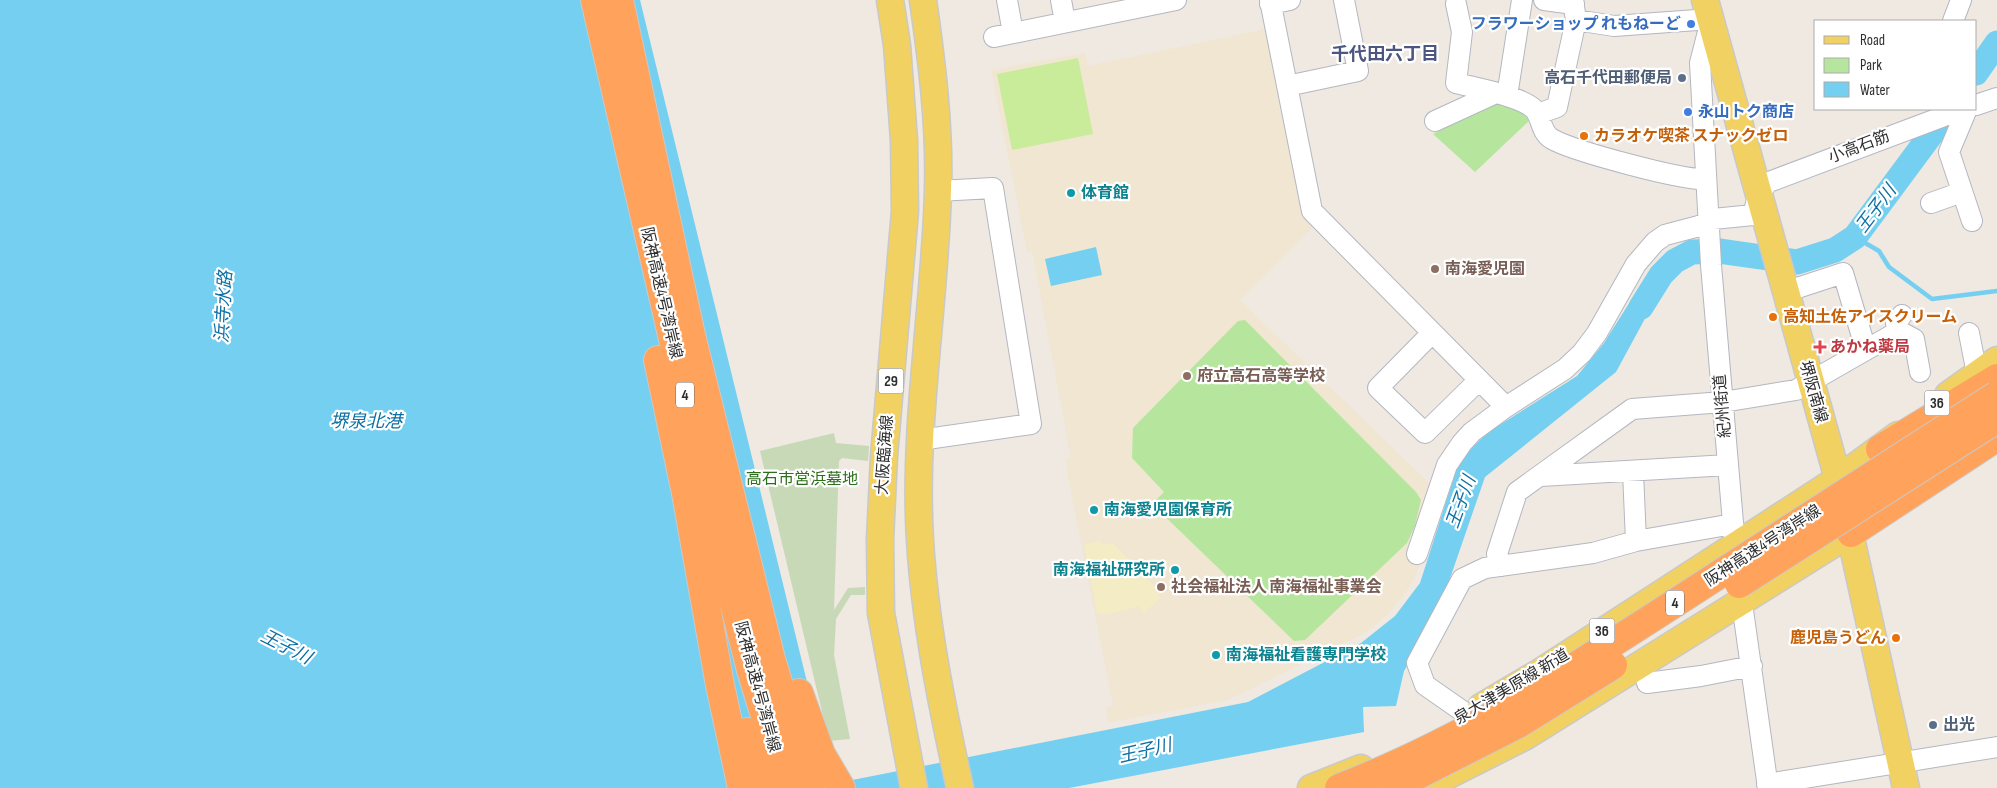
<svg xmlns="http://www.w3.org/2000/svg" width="1997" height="788" viewBox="0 0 1997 788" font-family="'Sofia Sans Condensed','Noto Sans JP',sans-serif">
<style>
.education{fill:#f0e6d1}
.green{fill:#b6e59e}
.sand{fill:#f3ecc5}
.cemetery{fill:#c8d9b8}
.pitch{fill:#c9ec9a}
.water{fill:#75cff0}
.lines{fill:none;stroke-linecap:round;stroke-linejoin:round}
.stream{stroke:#75cff0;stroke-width:4.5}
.river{stroke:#75cff0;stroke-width:25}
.minor-casing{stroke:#b4b7c1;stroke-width:22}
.major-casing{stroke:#c9c9c9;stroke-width:29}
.highway-casing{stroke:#c9c9c9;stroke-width:30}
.minor{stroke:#fff;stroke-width:20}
.major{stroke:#f2d163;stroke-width:26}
.highway{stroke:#ffa35c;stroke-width:28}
.highway-bridge-casing{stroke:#c9c9c9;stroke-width:30;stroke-linecap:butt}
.highway-bridge{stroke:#ffa35c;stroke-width:28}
.shop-dot{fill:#3f7fe0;stroke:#fff;stroke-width:2}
.service-dot{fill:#5c6f8a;stroke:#fff;stroke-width:2}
.food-dot{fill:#e8710a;stroke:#fff;stroke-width:2}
.culture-dot{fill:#0f9aa8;stroke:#fff;stroke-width:2}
.education-dot{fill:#8d6e63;stroke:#fff;stroke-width:2}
.health-dot{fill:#e0444e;stroke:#fff;stroke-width:2}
.labels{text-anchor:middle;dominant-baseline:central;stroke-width:4.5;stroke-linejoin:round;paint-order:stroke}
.shield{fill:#fff;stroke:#6d6d6d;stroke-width:1}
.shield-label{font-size:15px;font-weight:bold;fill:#2e2e2e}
.shop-label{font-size:16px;font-weight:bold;fill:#366cbe;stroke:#fff;text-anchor:end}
.service-label{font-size:16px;font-weight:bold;fill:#4e5e75;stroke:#fff;text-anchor:end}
.food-label{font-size:16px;font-weight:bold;fill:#c56008;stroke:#fff;text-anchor:start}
.street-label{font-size:16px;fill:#2e2e2e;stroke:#fff}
.culture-label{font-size:16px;font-weight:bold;fill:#0d838f;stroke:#fff;text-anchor:start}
.education-label{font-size:16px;font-weight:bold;fill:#785e54;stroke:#fff;text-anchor:start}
.health-label{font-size:16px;font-weight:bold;fill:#be3a42;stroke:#fff;text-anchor:start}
.park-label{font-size:16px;fill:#2c6e1b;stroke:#fff}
.neighbourhood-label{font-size:18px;font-weight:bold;fill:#4d5680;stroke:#fff}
.water-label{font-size:18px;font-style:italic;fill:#0d6fa3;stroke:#fff}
</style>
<rect width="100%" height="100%" fill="#efe9e1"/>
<path class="education" d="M1266,29L1314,226L1240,300L1432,486L1420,563L1414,579L1404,595L1389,613L1371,629L1361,635L1228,700L1111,722L1108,721L1106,707L1113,706L1069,481L1066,459L1071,458L1032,251L1027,252L991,70L1085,53L1088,66Z"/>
<path class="green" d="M1495,102C1506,102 1524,111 1529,121L1475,172L1433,134Z
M1245,320L1416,492L1421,500L1415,526L1407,543L1305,640L1294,641L1152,504L1164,492L1132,458L1133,428L1238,321Z"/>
<path class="sand" d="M1100,541L1103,544L1113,543L1158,590L1161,598L1145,612L1141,611L1140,606L1108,614L1097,613L1084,545Z"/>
<path class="cemetery" d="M834,433L836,443L869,446L868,461L842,458L839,461L834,610L848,588L865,587V595H851L836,619L834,655L850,739L829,741L760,451Z"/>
<path class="pitch" d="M1078,58L1093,134L1012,150L997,74Z"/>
<path class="water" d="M0,0H640L832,784L1248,702L1361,643L1395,616L1420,583L1457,468L1470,450L1487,433L1577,376L1604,343L1645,278H1667L1616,372L1485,477L1437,616L1404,671L1396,706L1363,707L1364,732L1069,788H0Z
M1096,247L1102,275L1051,286L1045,259Z"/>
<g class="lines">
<path class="stream" d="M1855,237L1879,251L1889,267L1932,299L1997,291"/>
<path class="river" d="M1976,73L1997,43
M1641,307L1661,275L1675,261L1692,252L1719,251L1797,262L1835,250L1855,237L1950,109"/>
<defs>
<path id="minor" d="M1007,0L1013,33
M1061,0L1065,22
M1270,0L1312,211L1506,407
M1544,0L1574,4
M1270,4L1290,0
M1456,4L1462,32L1456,83C1475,88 1522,96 1535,110C1542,119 1541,133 1552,139C1573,151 1684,181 1706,179
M1576,20L1614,26L1697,20
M1953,21L1961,0
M1710,24L1700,63L1711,265L1736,558
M994,37L1176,0
M1287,86L1358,71L1344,0
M1507,96L1522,0
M1976,105L1997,98
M1967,109L1949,152L1972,221
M1538,114L1557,107L1576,20L1573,0
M1435,121L1496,93
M1931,203L1962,192
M1785,292L1843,273L1866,350
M1902,315L1896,323L1899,331L1914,339L1920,372
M1432,333L1378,388L1425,433L1479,380
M1969,333L1977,374
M920,440L1031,424L993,188L938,191
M1633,472L1636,541
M1541,476L1728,465
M1417,554L1447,465L1462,443L1472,432L1506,407L1565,369L1582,353L1597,333L1636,264L1655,242L1665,235L1699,226L1713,219L1753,215L1759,192L1769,182L1963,109
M1501,566L1497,554L1517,492L1632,409L1723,402L1796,390L1899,331
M1740,589L1768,788
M1647,683L1701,676L1752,666
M1468,715L1425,685L1417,663L1462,579L1485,568L1593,553L1636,541L1733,524
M1767,784L1997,747"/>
<path id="major" d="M890,0L897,45L904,140L905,211L884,456L880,540L881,613L914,788
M923,0C932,63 940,127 938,190C935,307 913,424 920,540C925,623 942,707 960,788
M1705,0L1838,479L1906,788
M1948,395L1997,360
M1481,707L1542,671L1838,479L1898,435
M1311,788L1361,768
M1423,788L1526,736L1851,533"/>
<path id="highway" d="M595,0L730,587L751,670L787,788
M619,0L691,335L771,659L810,788
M658,360L686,493L720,685L742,788
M1880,449L1997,378
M1851,533L1997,437
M799,693L821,754L841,788
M747,732L764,788"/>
</defs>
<use href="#minor" class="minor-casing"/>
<use href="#major" class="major-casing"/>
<use href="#highway" class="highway-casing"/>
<use href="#minor" class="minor"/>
<use href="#major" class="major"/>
<use href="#highway" class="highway"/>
<defs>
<path id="highway-bridge" d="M1739,584L1997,419
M1339,788C1466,740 1579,665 1692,592C1794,526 1896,461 1997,395
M1392,788L1518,724L1613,665"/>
</defs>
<use href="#highway-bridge" class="highway-bridge-casing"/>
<use href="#highway-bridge" class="highway-bridge"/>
</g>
<g class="shop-dot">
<circle cx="1691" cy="24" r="5"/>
<circle cx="1688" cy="112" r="5"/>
</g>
<g class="service-dot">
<circle cx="1682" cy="78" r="5"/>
<circle cx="1933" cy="725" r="5"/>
</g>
<g class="food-dot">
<circle cx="1584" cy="136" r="5"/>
<circle cx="1773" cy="317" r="5"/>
<circle cx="1896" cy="638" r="5"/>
</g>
<g class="culture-dot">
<circle cx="1071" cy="193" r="5"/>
<circle cx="1094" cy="510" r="5"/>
<circle cx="1175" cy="570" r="5"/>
<circle cx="1216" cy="655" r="5"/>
</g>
<g class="education-dot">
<circle cx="1435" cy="269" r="5"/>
<circle cx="1187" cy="376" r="5"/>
<circle cx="1161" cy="587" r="5"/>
</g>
<path class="health-dot" d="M1817.5 339.5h5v5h5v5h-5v5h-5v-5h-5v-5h5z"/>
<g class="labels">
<g class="shield">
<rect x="878.5" y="368.5" width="25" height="25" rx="4"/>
<rect x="676" y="382.5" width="18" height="25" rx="4"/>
<rect x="1924.5" y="390.5" width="25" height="25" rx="4"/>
<rect x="1666" y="590.5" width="18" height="25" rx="4"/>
<rect x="1589.5" y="618.5" width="25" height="25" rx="4"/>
</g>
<g class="shield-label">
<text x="891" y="381">29</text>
<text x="685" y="395">4</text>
<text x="1937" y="403">36</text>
<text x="1675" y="603">4</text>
<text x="1602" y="631">36</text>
</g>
<g class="shop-label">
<text x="1681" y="24">フラワーショップ れもねーど</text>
<text x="1698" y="112" text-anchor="start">永山トク商店</text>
</g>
<g class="service-label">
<text x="1672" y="78">高石千代田郵便局</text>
<text x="1943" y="725" text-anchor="start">出光</text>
</g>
<g class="food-label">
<text x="1594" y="136">カラオケ喫茶 スナックゼロ</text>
<text x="1783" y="317">高知土佐アイスクリーム</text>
<text x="1886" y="638" text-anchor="end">鹿児島うどん</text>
</g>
<g class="street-label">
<text transform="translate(1859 147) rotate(-21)">小高石筋</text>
<text transform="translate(661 293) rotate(77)">阪神高速4号湾岸線</text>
<text transform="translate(1813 392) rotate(74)">堺阪南線</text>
<text transform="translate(1723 406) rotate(-95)">紀州街道</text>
<text transform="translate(885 455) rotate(-86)">大阪臨海線</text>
<text transform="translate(1763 546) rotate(-33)">阪神高速4号湾岸線</text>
<text transform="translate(757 687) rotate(75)">阪神高速4号湾岸線</text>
<text transform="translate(1512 687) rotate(-31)">泉大津美原線 新道</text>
</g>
<g class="culture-label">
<text x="1081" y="193">体育館</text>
<text x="1104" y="510">南海愛児園保育所</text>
<text x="1165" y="570" text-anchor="end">南海福祉研究所</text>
<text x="1226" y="655">南海福祉看護専門学校</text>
</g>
<g class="education-label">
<text x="1445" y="269">南海愛児園</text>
<text x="1197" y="376">府立高石高等学校</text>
<text x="1171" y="587">社会福祉法人 南海福祉事業会</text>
</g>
<g class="health-label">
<text x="1830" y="347">あかね薬局</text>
</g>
<g class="park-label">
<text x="802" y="479">高石市営浜墓地</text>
</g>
<g class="neighbourhood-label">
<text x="1385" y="54">千代田六丁目</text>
</g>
<g class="water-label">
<text transform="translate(1876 209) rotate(-53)">王子川</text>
<text transform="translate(224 307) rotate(-87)">浜寺水路</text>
<text x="366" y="421">堺泉北港</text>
<text transform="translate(1461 502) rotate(-70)">王子川</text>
<text transform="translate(286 647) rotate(27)">王子川</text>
<text transform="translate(1145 751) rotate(-13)">王子川</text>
</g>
</g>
<rect x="1814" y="20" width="162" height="90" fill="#ffffff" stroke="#ababab"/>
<rect x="1824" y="36" width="25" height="8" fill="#f2d163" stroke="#ababab"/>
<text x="1860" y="45" font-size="15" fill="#2e2e2e">Road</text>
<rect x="1824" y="58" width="25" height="15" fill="#b6e59e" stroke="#ababab"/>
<text x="1860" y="70" font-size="15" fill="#2e2e2e">Park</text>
<rect x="1824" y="82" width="25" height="15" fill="#75cff0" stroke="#ababab"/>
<text x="1860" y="95" font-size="15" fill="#2e2e2e">Water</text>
</svg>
